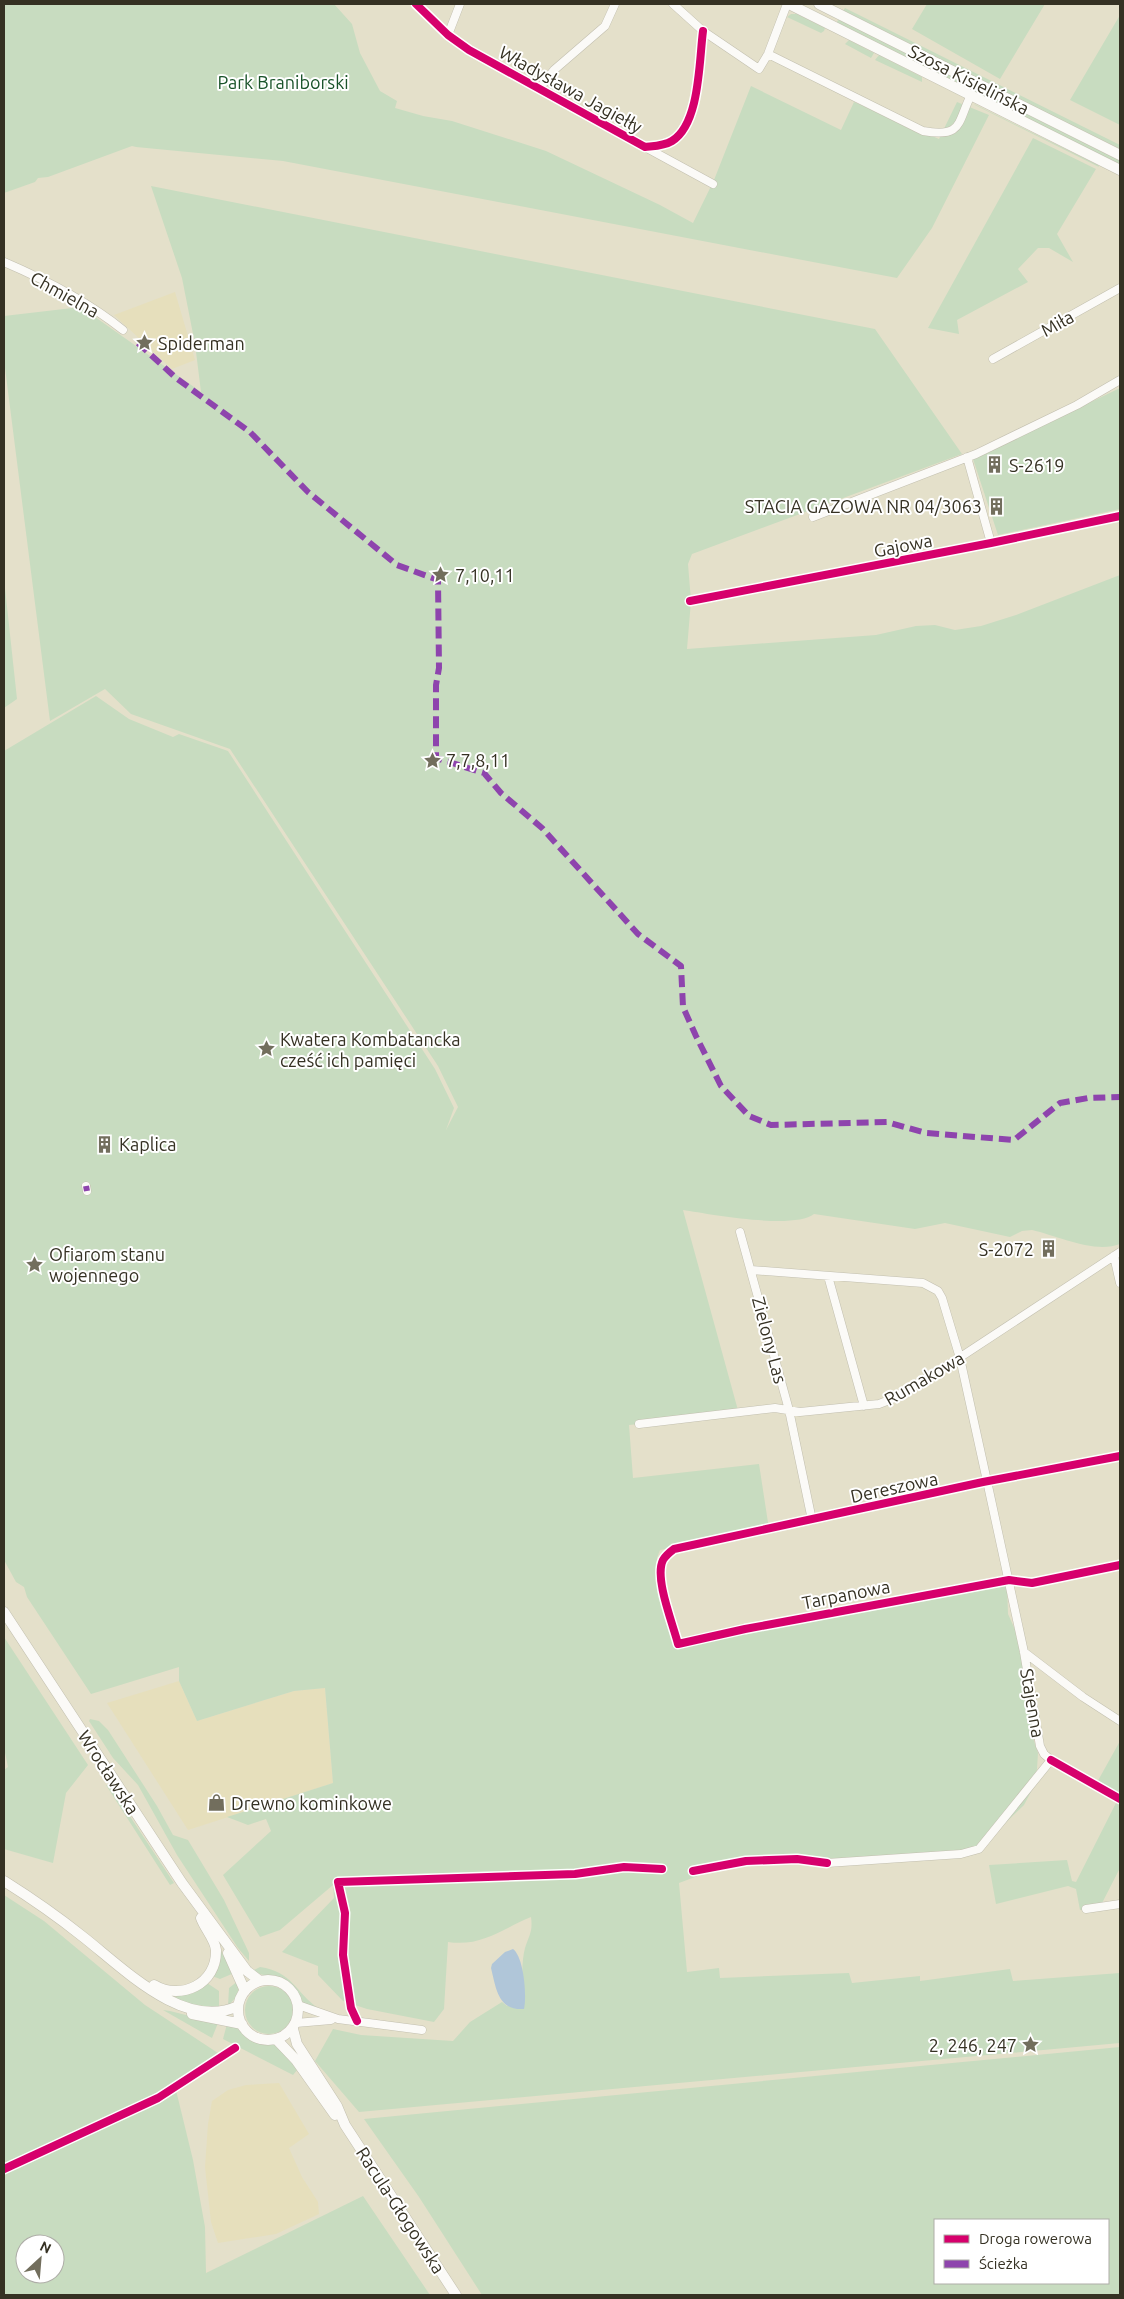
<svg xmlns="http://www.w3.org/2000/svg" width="1124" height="2299" viewBox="0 0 1124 2299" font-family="Ubuntu,sans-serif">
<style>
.built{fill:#e6dfbc}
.green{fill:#c8dcc0;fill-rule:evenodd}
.water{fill:#b0c6d9}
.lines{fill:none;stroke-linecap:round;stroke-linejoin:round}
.street-casing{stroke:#c2bfaf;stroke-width:9}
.secondary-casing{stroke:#c2bfaf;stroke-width:11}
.street{stroke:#fbfaf7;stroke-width:8}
.secondary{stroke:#fbfaf7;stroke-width:10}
.quiet{stroke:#8e44ad;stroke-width:6;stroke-dasharray:12 6;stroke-linecap:butt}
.cycleway-casing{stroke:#fff;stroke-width:11}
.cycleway{stroke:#d6006c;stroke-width:8}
.labels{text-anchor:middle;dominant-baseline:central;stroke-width:4;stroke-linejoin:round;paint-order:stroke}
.street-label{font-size:18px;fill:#353123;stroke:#fff}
.park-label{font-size:18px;fill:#195329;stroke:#fff}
.poi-label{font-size:18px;fill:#353123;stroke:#fff;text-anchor:start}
</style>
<rect width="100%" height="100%" fill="#e4e0ca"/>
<path class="built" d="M175,292L195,360L172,369L114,315Z
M179,1681L197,1721L294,1691L325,1688L333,1783L188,1830L107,1703Z
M279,2083L309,2134L289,2148L302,2177L318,2202L319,2214L276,2234L218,2243L211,2222L205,2167L208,2124L212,2101L228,2090L246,2085Z"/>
<path class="green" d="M4,4H334L352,24L360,53L380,91L397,101L395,108L423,116L452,121L546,151L660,205L693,223L714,180L751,86L841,130L854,102L939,139L957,102L989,115L932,228L897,278L283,161L136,147L132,146L48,177L38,178L35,182L4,193Z
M927,4H1045L1000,79L912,29Z
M845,8L1120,145V149L843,11Z
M791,14H797L825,28L824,31L821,33L787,17Z
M1120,15V125L1070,100Z
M839,19L1120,159V165L836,23Z
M849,40L874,53L871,58L845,44Z
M879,55L922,77V82L875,60Z
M974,104L1098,165L1099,167L975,105Z
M1033,138L1096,169L1057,234L1073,262L1049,248H1038L1018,269L1028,282L957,320L959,334L928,328Z
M151,186L875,329L962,454L692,554L688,564L691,601L687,649L876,635L916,626L935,625L955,630L981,626L1016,615L1120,575V1244C1095,1254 1058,1236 1032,1230L1022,1231L1010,1237L945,1223L915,1229L814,1214C794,1230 709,1214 683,1210L739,1414L629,1425L633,1478L759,1464L769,1529L660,1550L657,1558L679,1643L1007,1584L1008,1614L1022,1645L1033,1738L1038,1753L1037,1769L1034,1786L1024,1805L985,1843L965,1856L722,1867L679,1883L687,1972L719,1968L720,1978L849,1973L852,1983L920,1976V1981L1010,1969L1013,1981L1120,1973V2043L359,2112L315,2061L333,2029L361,2035L453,2041L470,2022L502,2002L507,2006L525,2000C522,1985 521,1963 525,1948C529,1935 533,1932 531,1917C502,1929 481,1947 448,1942L444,2009L434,2022L367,2009L343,2001L318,1975V1966L282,1952L334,1898L333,1885L280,1930L260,1937L223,1875L271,1831L266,1819L248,1825L227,1817L333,1783L325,1688L294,1691L197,1721L179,1681V1667L91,1694L27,1597L24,1587L16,1582L4,1560V751L96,696L129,719L173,737L179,734L228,751L435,1069L454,1108L446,1130L458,1107L438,1066L230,749L131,714L105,689L50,721L4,360V316L81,307L201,392L195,344L182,278Z
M1120,388V509L998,535L973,459Z
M4,579L17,699L4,708Z
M4,1637L88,1765L66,1793L53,1863L4,1849V1770L8,1767L4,1748Z
M90,1719L99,1721L108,1730L157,1806L173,1835L188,1840L224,1900L249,1953V1961L238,1948L177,1855L138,1785L113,1758L89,1721Z
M1120,1741V1868L1100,1907L1080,1910L1076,1889L1068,1886L996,1904L989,1865L1067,1860L1072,1881L1076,1882L1118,1799L1095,1786Z
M106,1785L110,1786L174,1883L170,1885Z
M4,1895L44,1921L145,2005L224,2057L175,2086L193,2160L205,2227L206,2273L363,2196L430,2295H4ZM25,2244H55V2274H25Z
M221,1951L234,1973L220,1979L212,1976Z
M260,1967C293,1972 295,1992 318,2008L305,2005C295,1991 290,1978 272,1976C264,1975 259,1975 252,1971Z
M238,1981V1995L228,2006L229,1988Z
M207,1983L219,1991V2008L189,2004L173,1997L194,1992Z
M245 2010a24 24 0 1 1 48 0a24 24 0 1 1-48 0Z
M163,2010L170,2011L218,2023L212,2038Z
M227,2024L237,2027L257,2042L276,2045L298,2069L293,2075L223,2039Z
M1120,2047V2295H482L419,2197L364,2119ZM935,2220H1108V2283H935Z"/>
<path class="water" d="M513,1949C524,1957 527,1996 524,2009C498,2011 496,1988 491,1968L492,1964L505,1952Z"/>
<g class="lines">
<defs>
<path id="street" d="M416,4L448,35L469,50L645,147C654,146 664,146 672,141C700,124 699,61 703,31
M673,4L703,31L759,69L768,54L787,4
M448,35L460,4
M768,54L923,131C963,138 957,123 971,95
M539,89L554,70L605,26L615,4
M645,147L713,184
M4,262C46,280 87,301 123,330
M993,359L1120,288
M967,457L991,543
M813,517L976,454L1077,405L1120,380
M690,601L991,543L1120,516
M86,1186L87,1191
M740,1232L789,1410L812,1520
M1114,1256L1120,1283
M751,1270L923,1283L938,1291L942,1298L960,1358L987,1481L1024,1652L1040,1746L1044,1754L1051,1760L1120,1799
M828,1276L864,1406
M639,1424L775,1408L800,1412L879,1404L892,1399L956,1360L1120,1252
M1120,1456L983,1482L674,1549C670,1552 666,1555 663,1560C654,1578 673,1624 678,1644L745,1629L1009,1580L1032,1583L1120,1565
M1024,1652L1083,1697L1120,1721
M827,1863L961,1854L979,1849L1051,1760
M1086,1909L1120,1904
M298,2005L338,2019L422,2030
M296,2023L331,2020"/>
<path id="secondary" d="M789,4L1120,170
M819,4L1120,155
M4,1612L182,1883L247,1971L260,1981
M4,1881C31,1898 57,1916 82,1936C121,1966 184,2032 238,2006
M228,1953L245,1991
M238 2010a30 30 0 1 1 60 0a30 30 0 1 1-60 0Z
M154,1985C181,2001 217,1984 216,1950C215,1939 205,1929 201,1918
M192,2014L242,2024
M293,2029L297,2044L337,2106L345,2125L456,2295
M276,2039L296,2060L335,2115"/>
</defs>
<use href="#street" class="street-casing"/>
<use href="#secondary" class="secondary-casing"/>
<use href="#street" class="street"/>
<use href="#secondary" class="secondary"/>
<path class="quiet" d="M138,343L176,378L250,432L308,492L397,565L438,580L439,668L436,685V758L484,773L501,793L542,828L638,934L681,966L683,1007L696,1036L721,1086L749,1116L771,1125L887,1122L926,1133L1014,1140L1060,1103L1088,1098L1120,1097
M86,1186L87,1191"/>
<defs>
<path id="cycleway" d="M416,4L448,35L469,50L645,147C654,146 664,146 672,141C700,124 699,61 703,31
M690,601L991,543L1120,516
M1120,1456L983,1482L674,1549C670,1552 666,1555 663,1560C654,1578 673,1624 678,1644L745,1629L1009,1580L1032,1583L1120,1565
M1051,1760L1120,1799
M693,1871L746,1861L797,1859L827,1863
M357,2021L351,2008L343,1955L345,1913L338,1882L575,1874L624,1867L662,1869
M4,2169L158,2098L235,2048"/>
</defs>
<use href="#cycleway" class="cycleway-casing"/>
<use href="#cycleway" class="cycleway"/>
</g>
<defs>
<symbol id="sight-bare" viewBox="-9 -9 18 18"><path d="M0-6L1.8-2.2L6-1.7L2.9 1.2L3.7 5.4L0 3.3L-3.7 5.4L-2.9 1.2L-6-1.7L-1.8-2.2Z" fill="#726e5d" stroke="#fff" stroke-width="2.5" paint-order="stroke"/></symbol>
<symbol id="building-bare" viewBox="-9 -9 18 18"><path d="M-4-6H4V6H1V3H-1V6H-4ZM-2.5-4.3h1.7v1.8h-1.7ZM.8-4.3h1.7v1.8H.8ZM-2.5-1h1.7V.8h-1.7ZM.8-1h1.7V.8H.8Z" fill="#726e5d" stroke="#fff" stroke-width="2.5" paint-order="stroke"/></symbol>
<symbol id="shop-bare" viewBox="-9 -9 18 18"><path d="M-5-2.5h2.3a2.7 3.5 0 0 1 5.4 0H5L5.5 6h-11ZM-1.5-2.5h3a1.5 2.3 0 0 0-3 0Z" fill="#726e5d" stroke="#fff" stroke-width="2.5" paint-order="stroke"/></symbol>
</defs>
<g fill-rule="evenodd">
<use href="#sight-bare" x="132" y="330" width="25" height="25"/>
<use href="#building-bare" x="982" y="452" width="25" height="25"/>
<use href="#building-bare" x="984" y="494" width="25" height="25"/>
<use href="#sight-bare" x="428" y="562" width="25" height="25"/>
<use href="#sight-bare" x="420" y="748" width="25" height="25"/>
<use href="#sight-bare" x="254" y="1036" width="25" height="25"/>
<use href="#building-bare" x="92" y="1132" width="25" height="25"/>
<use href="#building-bare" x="1036" y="1236" width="25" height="25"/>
<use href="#sight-bare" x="22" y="1252" width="25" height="25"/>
<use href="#shop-bare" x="204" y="1790" width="25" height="25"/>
<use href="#sight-bare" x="1018" y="2032" width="25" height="25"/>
</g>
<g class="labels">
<g class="street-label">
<text transform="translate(969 79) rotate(27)">Szosa Kisielińska</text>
<text transform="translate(571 89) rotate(29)">Władysława Jagiełły</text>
<text transform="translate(65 294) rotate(29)">Chmielna</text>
<text transform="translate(1057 323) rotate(-29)">Miła</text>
<text transform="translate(903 545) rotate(-11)">Gajowa</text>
<text transform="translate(770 1340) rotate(75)">Zielony Las</text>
<text transform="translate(924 1378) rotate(-30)">Rumakowa</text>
<text transform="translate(894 1487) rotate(-12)">Dereszowa</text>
<text transform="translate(846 1594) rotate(-11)">Tarpanowa</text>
<text transform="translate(1033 1703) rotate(80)">Stajenna</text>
<text transform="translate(109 1772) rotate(57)">Wrocławska</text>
<text transform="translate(401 2210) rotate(57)">Racula-Głogowska</text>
</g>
<g class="park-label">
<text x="283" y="82">Park Braniborski</text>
</g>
<g class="poi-label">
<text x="158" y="343">Spiderman</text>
<text x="1009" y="465">S-2619</text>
<text x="982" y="506" text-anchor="end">STACIA GAZOWA NR 04/3063</text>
<text x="455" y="575">7,10,11</text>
<text x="446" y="760">7,7,8,11</text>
<text x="280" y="1039">Kwatera Kombatancka<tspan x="280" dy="21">cześć ich pamięci</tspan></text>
<text x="119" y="1144">Kaplica</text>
<text x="1034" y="1249" text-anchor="end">S-2072</text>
<text x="49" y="1254">Ofiarom stanu<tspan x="49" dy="21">wojennego</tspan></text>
<text x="231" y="1803">Drewno kominkowe</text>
<text x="1017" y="2045" text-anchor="end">2, 246, 247</text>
</g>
</g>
<rect width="1124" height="2299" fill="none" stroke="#353123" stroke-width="10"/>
<rect x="934" y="2219" width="175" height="65" fill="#ffffff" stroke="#aeada7"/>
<rect x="944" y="2235" width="25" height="8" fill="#d6006c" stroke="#aeada7"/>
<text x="979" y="2244" font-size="15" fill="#353123">Droga rowerowa</text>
<rect x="944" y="2260" width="25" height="8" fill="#8e44ad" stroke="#aeada7"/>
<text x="979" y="2269" font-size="15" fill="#353123">Ścieżka</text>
<g transform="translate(40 2259) rotate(26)"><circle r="24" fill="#ffffff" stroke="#aeada7"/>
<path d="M0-4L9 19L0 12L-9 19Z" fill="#726e5d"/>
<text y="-8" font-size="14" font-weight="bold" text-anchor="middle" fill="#353123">N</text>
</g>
</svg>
